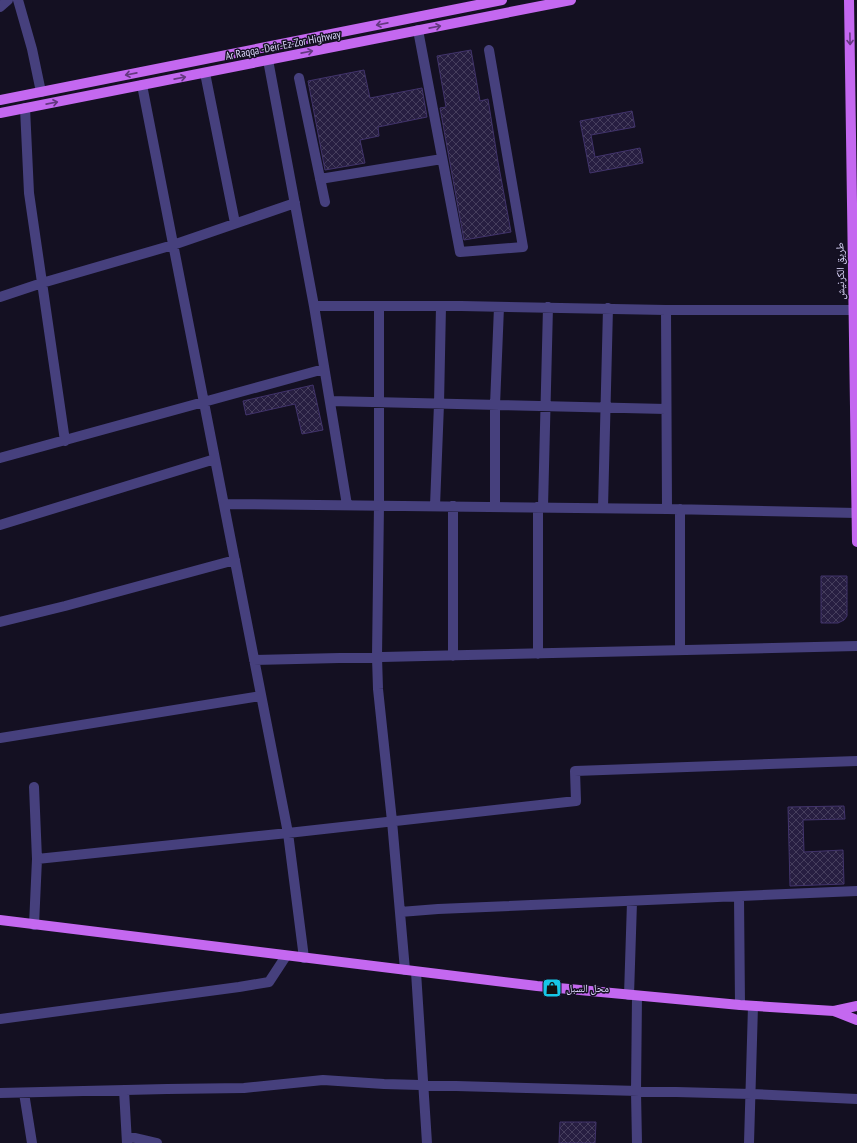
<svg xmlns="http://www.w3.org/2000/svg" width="857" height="1143" viewBox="0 0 857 1143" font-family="'PT Sans Narrow','Noto Naskh Arabic',sans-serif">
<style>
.building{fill:url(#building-cross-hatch);stroke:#41336b}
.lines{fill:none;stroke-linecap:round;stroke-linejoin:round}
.minor{stroke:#46407d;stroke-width:10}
.major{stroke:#c468f0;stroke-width:10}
.oneway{stroke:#63387f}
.labels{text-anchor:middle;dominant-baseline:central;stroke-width:3;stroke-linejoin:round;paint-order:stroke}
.street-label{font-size:11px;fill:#dcd6fb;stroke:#141022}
.poi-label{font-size:11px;fill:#dcd6fb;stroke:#141022;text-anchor:start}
</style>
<defs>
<pattern id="building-cross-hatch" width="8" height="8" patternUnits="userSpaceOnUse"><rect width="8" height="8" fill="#271e41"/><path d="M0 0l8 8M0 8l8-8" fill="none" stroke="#463e5d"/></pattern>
</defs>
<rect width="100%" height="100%" fill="#141022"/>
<path class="building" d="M471,50L480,101L488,99L498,162L511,232L464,240L440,108L446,107L437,56Z
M364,70L370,98L422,88L427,117L378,127L379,136L360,140L365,163L325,170L308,81Z
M632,111L635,127L591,135L595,157L640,148L643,163L590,173L580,121Z
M313,385L323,430L302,434L295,404L246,415L243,401Z
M821,576H847V616L844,620L838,623H821Z
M844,806L845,819L803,820L804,852L843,850L844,884L790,886L788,807Z
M560,1122H596L595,1143H559Z"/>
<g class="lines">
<path class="minor" d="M18,0L32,49L41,92
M0,7L8,0
M418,30L460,252L523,247L489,50
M268,60L314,306L347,505
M205,73L235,223
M299,78L325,202
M142,85L288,833L304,958
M25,108L29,193L65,441
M320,179L442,159
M0,297L42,283L173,245L295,203
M314,306H461L666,310H857
M379,306V505L377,657L378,689L392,821L405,970
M666,310L667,509
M330,401L666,409
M0,458L324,369
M224,504L667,509L857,513
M435,506L439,404L441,306
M495,507V405L499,307
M543,507L548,307
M603,508L608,308
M0,525L215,459
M0,622L65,606L235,560
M680,650V509
M538,654V507
M453,656V506
M254,660L857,646
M0,738L261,696
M34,787L37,859L34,925
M37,859L288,833L576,801L575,771L857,761
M739,897L740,1005
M400,912L438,909L857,891
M416,972L427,1143
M629,995L632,902
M0,1019L239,987L269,982L286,956
M124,1090L127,1143
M0,1093L167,1089L244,1088L323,1080L384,1084L751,1094L857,1099
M24,1093L32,1143
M127,1136L157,1143
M637,1143L636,1092L637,996
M749,1143L753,1006"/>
<path class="major" d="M849,0L857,542
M0,100L502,0
M0,113L571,0
M0,920L537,986L740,1005L834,1011L857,1006
M834,1011L857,1020"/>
</g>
<defs><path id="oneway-shaft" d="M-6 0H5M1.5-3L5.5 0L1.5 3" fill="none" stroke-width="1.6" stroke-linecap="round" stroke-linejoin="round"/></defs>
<g class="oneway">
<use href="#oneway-shaft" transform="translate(382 24) rotate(169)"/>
<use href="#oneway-shaft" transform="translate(435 27) rotate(-11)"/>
<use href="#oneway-shaft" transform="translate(850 39) rotate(89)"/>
<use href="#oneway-shaft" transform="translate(307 52) rotate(-11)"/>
<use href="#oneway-shaft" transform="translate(131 74) rotate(169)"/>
<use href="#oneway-shaft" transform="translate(180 78) rotate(-11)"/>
<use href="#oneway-shaft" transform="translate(52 103) rotate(-11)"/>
</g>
<defs>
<symbol id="shop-square" viewBox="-11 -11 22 22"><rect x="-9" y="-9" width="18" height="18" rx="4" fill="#17c6e6" stroke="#141022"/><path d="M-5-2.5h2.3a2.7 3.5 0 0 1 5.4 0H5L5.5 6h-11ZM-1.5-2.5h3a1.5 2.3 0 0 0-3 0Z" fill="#111"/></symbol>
</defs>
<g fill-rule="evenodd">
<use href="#shop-square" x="541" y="977" width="22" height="22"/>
</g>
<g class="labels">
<g class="street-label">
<text transform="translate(283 45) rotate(-11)">Ar Raqqa -Deir-Ez-Zor Highway</text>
<text transform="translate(840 271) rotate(-91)">طريق الكرنيش</text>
</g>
<g class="poi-label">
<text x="566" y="988">محل السبل</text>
</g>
</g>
</svg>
